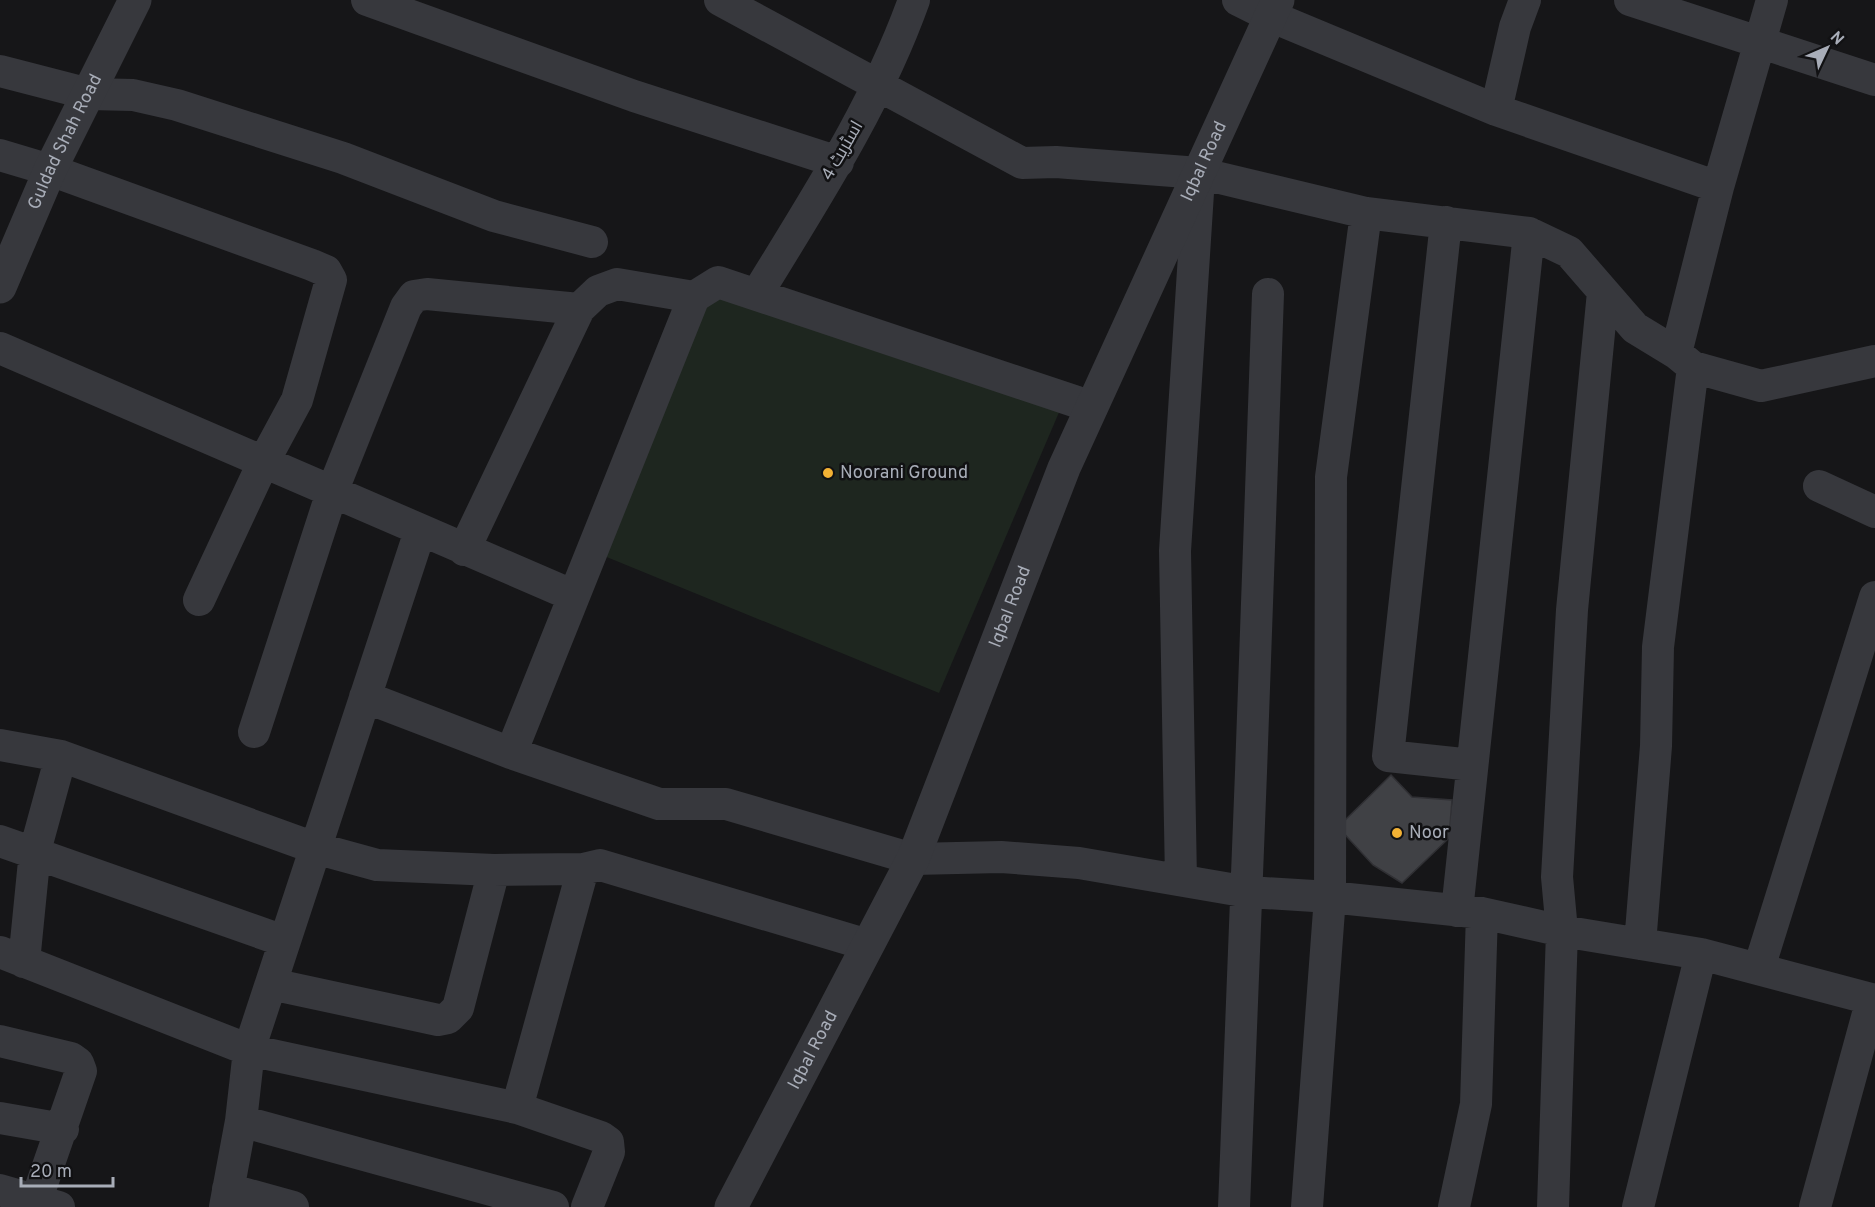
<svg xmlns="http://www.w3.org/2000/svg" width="1875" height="1207" viewBox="0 0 1875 1207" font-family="Overpass,Cairo,sans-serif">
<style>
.green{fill:#1e261f}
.building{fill:#404145;stroke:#303034;stroke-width:1.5}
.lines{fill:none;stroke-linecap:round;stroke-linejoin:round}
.minor{stroke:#37383d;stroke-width:32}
.tertiary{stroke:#37383d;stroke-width:33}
.poi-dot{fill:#f2b134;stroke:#111113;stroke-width:2}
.labels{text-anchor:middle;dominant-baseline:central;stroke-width:5;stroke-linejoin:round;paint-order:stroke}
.street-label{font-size:18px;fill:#a8adb8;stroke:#111113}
.poi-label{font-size:18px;fill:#a8adb8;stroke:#111113;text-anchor:start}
</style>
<rect width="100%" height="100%" fill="#161618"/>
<path class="green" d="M718,282L1066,396L939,693L592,551Z"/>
<path class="building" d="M1391,775L1412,797L1452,800L1449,838L1402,883L1373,865L1338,827Z"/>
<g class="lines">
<path class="minor" d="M367,0L634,96L838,162
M720,0L1022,163L1056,162L1199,173L1366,213L1529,233L1569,252L1635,328L1676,353L1693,367L1761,386L1875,361
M1238,0L1270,16L1496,110L1718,187
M1630,0L1875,80
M0,71L89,94L133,95L177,105L343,158L494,216L592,242
M1496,110L1515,27L1525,0
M0,155L50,170L312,265L326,271L331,280L297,400L263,463L199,600
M1446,222L1388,756L1472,765
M757,294C815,199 876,106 914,0
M0,348L574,596
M1676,353L1718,187L1772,0
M1819,486L1875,512
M464,550L579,309L598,291L617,284L694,297
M365,697L511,753L659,804H726L913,859L1001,857L1079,863L1248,892L1330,897L1482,913L1562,931L1701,954L1875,1000
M254,732L332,492L406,307L414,296L427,294L579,309
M0,745L61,756L315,848L377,865L494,870L583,869L600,865L868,945
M511,753L694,297L718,282L1092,407
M0,841L284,941
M1181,880L1175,551L1199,177
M1457,911L1529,233
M1640,944L1656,746L1658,647L1693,367
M0,952L249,1050L517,1108L601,1137L608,1142L609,1152L587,1207
M24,962L35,851L61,756
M1759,968L1875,597
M271,984L438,1020L448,1018L458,1008L494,870
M0,1041L71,1058L78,1063L81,1071L36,1201
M517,1108L583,869
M0,1118L63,1129
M241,1121L553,1207
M228,1189L293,1207
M0,1190L59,1207
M225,1207L241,1121L249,1050L420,531
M1234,1207C1248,903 1256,598 1268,294
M1307,1207L1330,897L1331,477L1366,213
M1454,1207L1476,1104L1482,913
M1553,1207L1562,931L1557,877L1572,610L1603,292
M1638,1207L1701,954
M1815,1207L1872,999"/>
<g class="tertiary">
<path id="s1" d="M0,287L50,170L135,0"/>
<path id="s2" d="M731,1207L913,859L1064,468L1278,0"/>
</g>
</g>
<g class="poi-dot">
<circle cx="828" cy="473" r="6"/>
<circle cx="1397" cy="833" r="6"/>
</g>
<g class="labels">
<g class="street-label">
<text stroke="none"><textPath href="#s1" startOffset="159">Guldad Shah Road</textPath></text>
<text transform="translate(843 151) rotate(-60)">اسٹریٹ 4</text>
<text stroke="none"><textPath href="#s2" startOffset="1149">Iqbal Road</textPath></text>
<text stroke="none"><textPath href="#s2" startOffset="663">Iqbal Road</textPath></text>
<text stroke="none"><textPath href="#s2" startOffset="177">Iqbal Road</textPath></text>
</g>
<g class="poi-label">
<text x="840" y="473">Noorani Ground</text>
<text x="1409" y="833">Noor</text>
</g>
</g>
<g transform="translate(1827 48) rotate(46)" stroke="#111113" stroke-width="4.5" paint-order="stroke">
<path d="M0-4.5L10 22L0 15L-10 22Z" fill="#a8adb8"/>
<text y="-9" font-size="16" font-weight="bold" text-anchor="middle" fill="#a8adb8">N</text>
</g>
<path d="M21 1177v9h92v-9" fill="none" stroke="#a8adb8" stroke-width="3"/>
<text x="30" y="1177" font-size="18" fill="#a8adb8" stroke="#111113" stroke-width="4.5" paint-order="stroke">20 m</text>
</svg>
